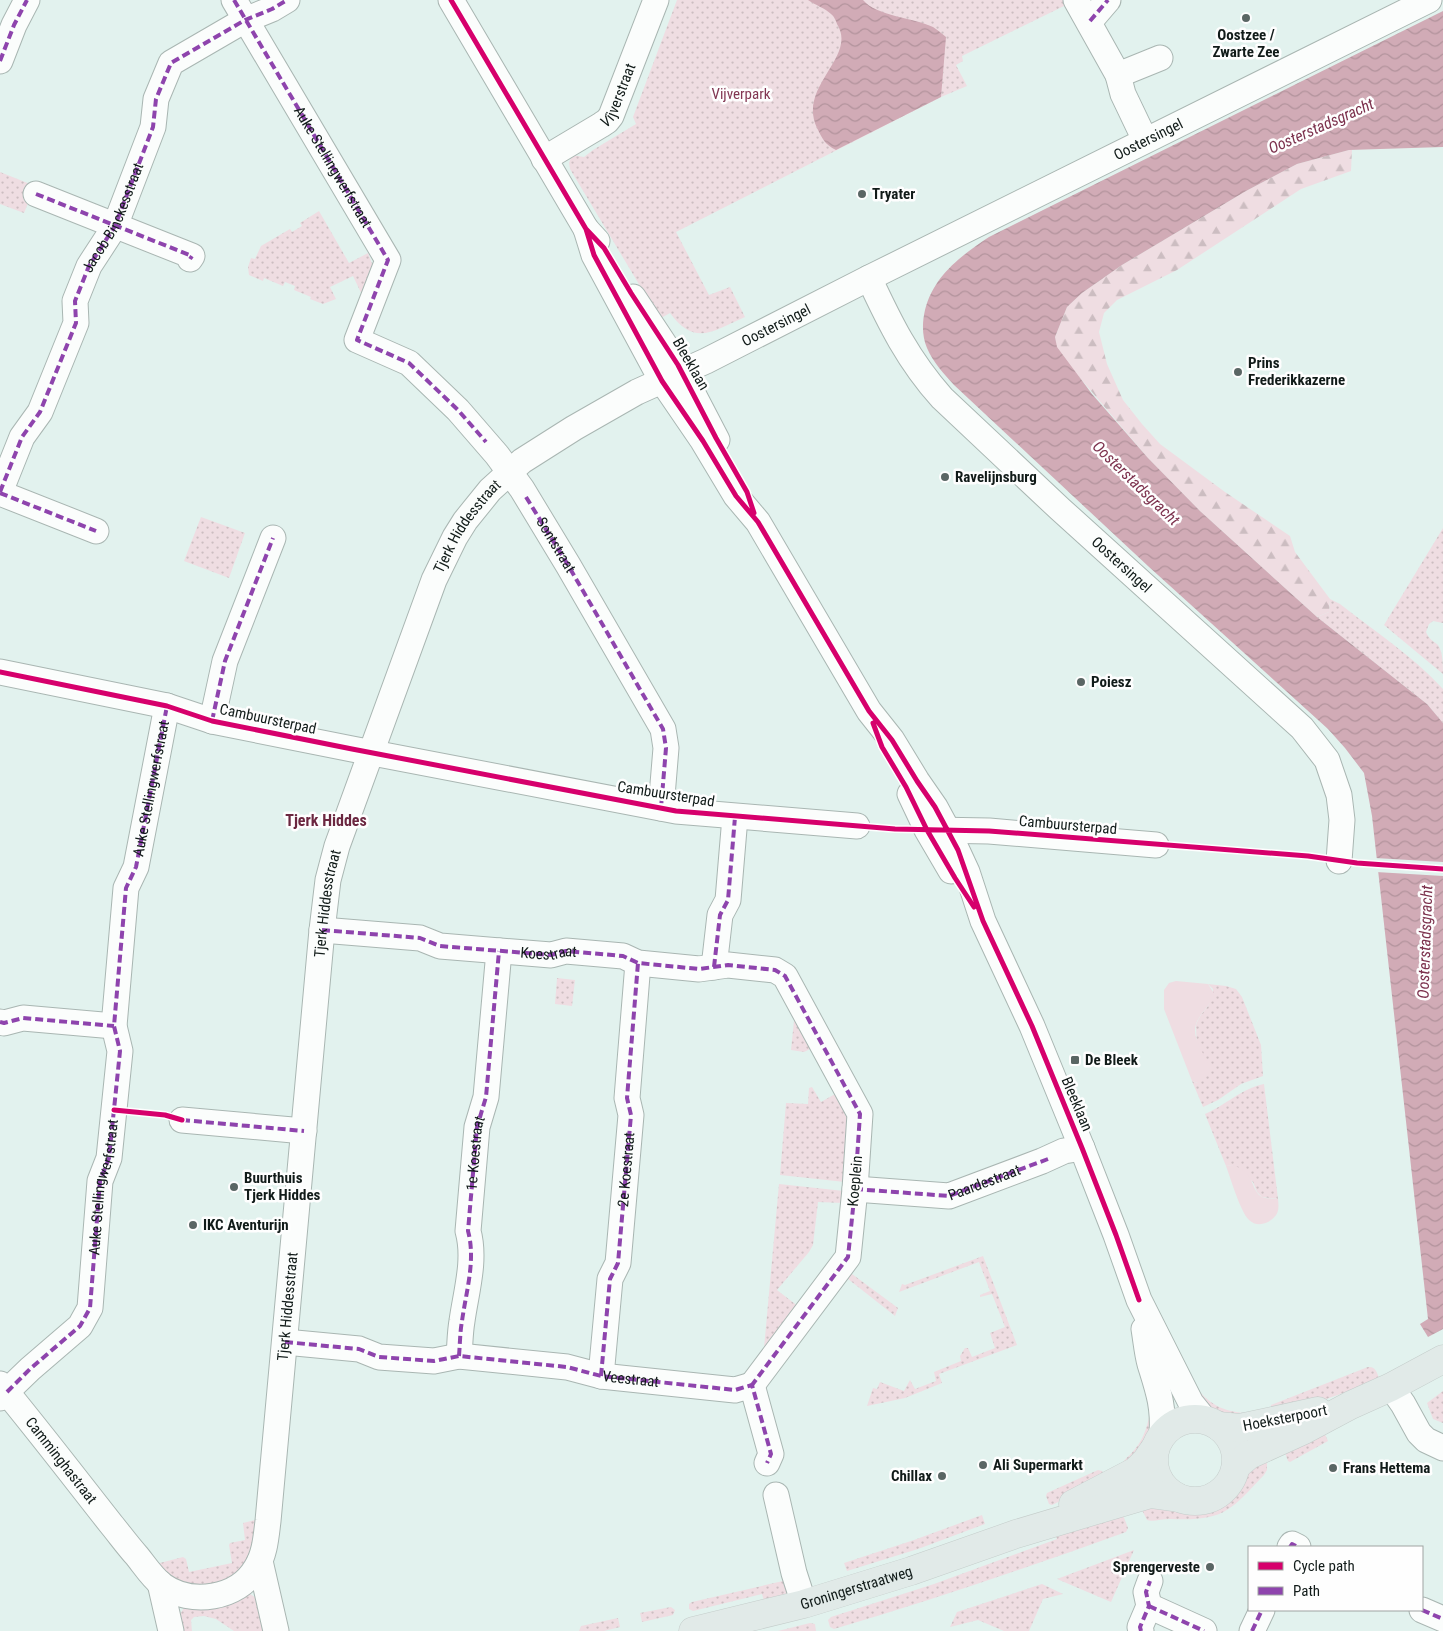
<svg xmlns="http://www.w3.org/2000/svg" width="1443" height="1631" viewBox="0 0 1443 1631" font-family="'Roboto Condensed',sans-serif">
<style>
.grass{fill:url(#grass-dots)}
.forest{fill:url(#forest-firs)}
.garden{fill:#efdde2}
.water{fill:url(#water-waves)}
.pier{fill:#e2f2ee}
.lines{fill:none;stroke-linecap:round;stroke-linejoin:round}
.minor-casing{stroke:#a9b6b2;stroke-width:27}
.major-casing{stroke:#c5cdcb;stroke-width:29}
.minor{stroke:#fbfdfc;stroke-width:25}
.major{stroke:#e1eae8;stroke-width:28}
.quiet{stroke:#8e44ad;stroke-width:4;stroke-dasharray:8 4;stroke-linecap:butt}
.cycleway-casing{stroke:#fefefe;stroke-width:8}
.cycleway{stroke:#d6006c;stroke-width:5}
.poi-dot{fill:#5a6664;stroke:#fefefe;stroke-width:2}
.labels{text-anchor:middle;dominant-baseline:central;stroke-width:5;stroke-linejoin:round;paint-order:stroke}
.poi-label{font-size:15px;font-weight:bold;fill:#111b19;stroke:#fefefe;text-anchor:start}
.street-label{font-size:15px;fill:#111b19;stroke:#fefefe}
.park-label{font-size:15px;fill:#823652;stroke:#fefefe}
.water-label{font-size:16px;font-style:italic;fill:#7c314d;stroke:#fefefe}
.neighbourhood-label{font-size:16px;font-weight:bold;fill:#6b2740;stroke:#fefefe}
</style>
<defs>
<pattern id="grass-dots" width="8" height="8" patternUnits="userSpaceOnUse" patternTransform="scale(1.25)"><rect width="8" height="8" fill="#efdde2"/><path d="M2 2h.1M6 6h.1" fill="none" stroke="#ccbdc1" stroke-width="1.8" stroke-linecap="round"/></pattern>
<pattern id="forest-firs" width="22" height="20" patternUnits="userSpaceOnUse" patternTransform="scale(1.25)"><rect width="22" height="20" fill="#efdde2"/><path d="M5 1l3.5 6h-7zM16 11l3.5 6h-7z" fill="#ccbdc1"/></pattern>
<pattern id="water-waves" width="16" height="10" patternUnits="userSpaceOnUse" patternTransform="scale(1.25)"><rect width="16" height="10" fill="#d1abb6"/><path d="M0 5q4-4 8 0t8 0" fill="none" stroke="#b2939c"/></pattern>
</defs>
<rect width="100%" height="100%" fill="#e2f2ee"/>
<path class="grass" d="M677,0H1063L1066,3L1064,6L962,56L963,61L956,65L967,86L941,97L676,232L709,295L730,287L745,317C713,331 695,347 670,313L661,318L640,286L570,169L569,163L572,155L584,157L593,150L636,124L633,117Z
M0,172L35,186L24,213L0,204Z
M319,211L349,263L368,253L373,266L363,297L353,276L330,287L336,299L323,304L310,299L311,297L294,290L295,286L285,282L283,286L264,278L263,281L249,275L248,267L251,258L255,259L261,246L290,229L292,232L302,226L300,223Z
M201,517L245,533L229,578L184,561Z
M1443,528V623L1433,621L1429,624L1426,632C1429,639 1433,641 1438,645C1443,652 1443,665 1443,674L1384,625Z
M1330,599L1340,604C1374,631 1413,656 1443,689V723L1427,704L1317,617L1329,612Z
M557,978L575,980L572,1006L555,1004Z
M1208,984L1226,986L1236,989L1242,997L1261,1045L1263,1076L1241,1084L1218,1100L1203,1107L1192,1081L1198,1083L1196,1025C1202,1008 1212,1009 1213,989Z
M794,1021L803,1022L818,1045L804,1052L791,1050Z
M1264,1084L1278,1199L1262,1197L1257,1192L1253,1182L1232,1165L1226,1166L1205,1114C1226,1105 1241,1089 1264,1084Z
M812,1087L821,1102L835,1094L850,1121L845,1182L780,1175L786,1103L808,1104L809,1088Z
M779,1184L844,1191V1203L818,1202L813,1245L809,1252L777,1290L799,1307L769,1349L764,1348Z
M983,1256L1017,1345L939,1374L942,1383L905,1398L867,1406L873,1388L877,1389L880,1382L904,1391L910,1380L915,1389L936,1381L934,1372L961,1361L960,1356L965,1348H968L972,1357L995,1348L990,1333L1005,1327L992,1294L980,1297V1295L990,1291L979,1262L899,1292L902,1284L905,1285Z
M849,1273L852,1274L898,1308L895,1316L843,1275Z
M1368,1367C1375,1366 1377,1372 1379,1378C1342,1395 1311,1405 1272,1413L1271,1405Z
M1196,1387C1210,1406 1227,1413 1250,1413L1224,1416L1205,1404Z
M1443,1391V1423L1433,1419L1427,1403Z
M1151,1408L1152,1425L1141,1451L1122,1464C1125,1458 1131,1455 1135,1449C1145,1437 1148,1423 1151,1408Z
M1323,1430L1328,1441L1290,1462L1288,1461L1284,1450Z
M1267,1460V1470L1264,1475C1229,1512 1224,1521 1170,1519C1162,1519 1152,1522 1147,1520L1141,1508V1507C1174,1510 1212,1521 1236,1492C1241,1486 1242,1478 1247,1472C1251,1467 1261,1464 1267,1460Z
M1098,1470L1102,1471L1104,1474V1480L1052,1505L1049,1504L1046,1496L1047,1493Z
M982,1515L985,1524L918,1549L847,1571L844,1563L914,1540Z
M1123,1515L1128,1528L1126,1532C1029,1567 933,1600 834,1629L830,1627L828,1620L831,1617L934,1584L1057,1539L1054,1532Z
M259,1519L255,1545L239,1572L215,1586L176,1582L156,1564L183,1557L186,1559L189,1572L232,1563L229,1545L230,1543L245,1540L243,1523Z
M1134,1550L1111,1602L1057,1579Z
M783,1581H785L788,1593L787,1595L764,1601L762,1594L693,1611L689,1609V1604L692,1602Z
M1042,1584L1063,1594L1043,1599L1029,1631H1004L978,1620L950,1627L957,1612Z
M250,1594L258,1599L265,1631H234L216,1619L204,1616L194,1617L191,1620L192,1631H182L180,1614L184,1608L189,1606Z
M671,1607L675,1610L673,1615L642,1622L640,1613Z
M618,1618L620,1627L604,1631H579L581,1626Z
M810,1623L815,1624L816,1631H778Z"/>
<path class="forest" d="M1349,150H1352L1351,171L1301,189L1177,270L1117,300L1104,313L1099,332L1107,364L1123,400L1142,424L1160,444L1225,492L1290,536L1295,552L1330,599L1329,612L1317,617L1200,511L1148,458L1069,365L1056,347L1055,337L1067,307L1082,293L1122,265L1246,191L1297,164Z"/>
<path class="garden" d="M1176,981L1208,984L1215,995C1211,1004 1204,1009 1199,1018C1188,1034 1203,1052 1210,1066L1208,1075L1198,1083L1192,1081L1164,1009V990L1169,983Z
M1232,1165C1256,1172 1250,1190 1262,1197C1267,1199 1273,1198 1278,1199C1279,1209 1279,1214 1271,1220C1265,1225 1255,1226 1249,1220C1240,1211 1231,1179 1226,1166Z"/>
<path class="water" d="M808,0H863C876,16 915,18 933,27C938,30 942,34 946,37L941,97L836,150C825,145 822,138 817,128C797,86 858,57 837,24C836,21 834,16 831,14C825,8 815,5 808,0Z
M1443,11V147L1349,150L1297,164L1246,191L1122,265L1082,293L1067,307L1055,337L1057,347L1092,394L1148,458L1200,511L1317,617L1427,704L1443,723V1329L1428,1337L1420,1324L1428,1319L1372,816L1364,773L1345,748L1328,729L1148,566L954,385C944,374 933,362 927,348C922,336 922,323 925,310C934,275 961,256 989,237Z"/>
<path class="pier" d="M1375,858L1443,862V876L1376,872Z"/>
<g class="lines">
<defs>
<g id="minor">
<path id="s1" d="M234,0L388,260L357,340L409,363L458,410L497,455L522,489L568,565L663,729L666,748L661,808"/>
<path d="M451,0L586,229L597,241"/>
<path d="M1076,0L1118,75L1123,94L1145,140"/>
<path d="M1090,21L1108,0"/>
<path d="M0,61L14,25L27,0"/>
<path d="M1118,75L1160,58"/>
<path id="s2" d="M544,159L601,125L607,121L611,116L656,0"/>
<path d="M36,194L192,256L190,259"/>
<path d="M586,229L594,255L662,381L703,441L736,496L758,522L869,711L892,740L917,781L935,807L948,831L967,872L983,921L1032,1026L1082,1148L1116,1235L1139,1300L1191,1403L1204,1419"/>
<path id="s3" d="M869,278C890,323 908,360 942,398L1060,509L1302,728L1327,760L1339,795L1342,820L1339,861"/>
<path d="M633,297L678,365L717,440"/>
<path d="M0,492L22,437L40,412L76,323L75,301L89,266L115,226L153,127L156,99L171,63L245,20L272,9L287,0"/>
<path d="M0,493L96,531"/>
<path d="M0,672L167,706L212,721L352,749L676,811L857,826"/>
<path d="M212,721L225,661L273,538"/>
<path d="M910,794L927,830L951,871"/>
<path d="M934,830L989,831L1156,845"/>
<path id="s4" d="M322,930L420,938L440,946L551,955L566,951L623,956L638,963L699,969L728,965L775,970L785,976L860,1114L855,1189L848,1257L752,1385"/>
<path d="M714,967L720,915L728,900L735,817"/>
<path d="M0,1022L4,1023L23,1018L114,1026"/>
<path d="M182,1120L304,1131"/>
<path id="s5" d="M855,1189L949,1196L1042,1161L1064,1151L1082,1148"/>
<path d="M1144,1329C1146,1341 1147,1353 1150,1364C1158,1390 1164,1406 1162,1434"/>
<path id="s6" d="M285,1342L359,1349L379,1357L434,1361L459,1356L567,1367L601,1376L735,1390L752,1385L771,1454L767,1463"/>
<path id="s7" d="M459,1356C460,1344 460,1332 462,1321C466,1292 476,1260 468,1231L477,1127L486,1097L499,951"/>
<path d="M601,1376L610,1279L618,1263L631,1115L627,1098L638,963"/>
<path id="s8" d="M0,1384C38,1430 74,1477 111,1524C120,1535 128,1546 137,1556C145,1566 152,1577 162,1585C191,1606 238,1599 256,1568C265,1554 266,1537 268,1521L322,930L328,880L337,846L434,580L455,537L465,521L490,490L522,461L574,428L637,392L706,361L869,278L1429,0"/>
<path d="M1391,1387L1403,1404L1419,1433L1426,1440L1443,1448"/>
<path d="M0,1398L30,1369L80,1326L90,1308L100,1181L109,1158L120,1051L114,1026L126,888L136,867L167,706"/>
<path d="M776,1495L794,1573L804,1604"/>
<path d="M1290,1547L1292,1544L1298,1547"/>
<path d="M260,1561L276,1631"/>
<path d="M160,1583L171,1631"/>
<path d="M1149,1606L1204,1631"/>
<path d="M1422,1610L1443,1619"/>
<path d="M1141,1631L1140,1627L1149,1606L1146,1592L1150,1581"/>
<path d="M1252,1631L1262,1610"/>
</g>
<g id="major">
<circle cx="1195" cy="1460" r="41"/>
<path d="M1218,1426L1240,1428L1318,1411"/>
<path d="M1236,1466L1249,1455L1304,1430L1351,1405L1391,1387L1443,1359"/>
<path d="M1073,1504L1136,1471L1146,1461L1155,1448"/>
<path id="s9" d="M693,1631L804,1604L911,1571L1016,1534L1150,1494L1179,1498"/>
</g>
</defs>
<use href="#minor" class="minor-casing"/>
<use href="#major" class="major-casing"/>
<use href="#minor" class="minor"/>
<use href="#major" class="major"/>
<g class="quiet">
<path id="s10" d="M234,0L388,260L357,340L409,363L458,410L486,442"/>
<path d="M1090,21L1108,0"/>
<path d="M0,61L14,25L27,0"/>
<path d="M36,194L192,256L190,259"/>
<path id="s11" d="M0,492L22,437L40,412L76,323L75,301L89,266L115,226L153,127L156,99L171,63L245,20L272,9L287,0"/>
<path d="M0,493L96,531"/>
<path d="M526,497L568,565L663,729L666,748L661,808"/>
<path d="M212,721L225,661L273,538"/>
<path d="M322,930L420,938L440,946L551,955L566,951L623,956L638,963L699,969L728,965L775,970L785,976L860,1114L855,1189L848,1257L752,1385"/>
<path d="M714,967L720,915L728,900L735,817"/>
<path d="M0,1022L4,1023L23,1018L114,1026"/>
<path d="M182,1120L304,1131"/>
<path d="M855,1189L949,1196L1048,1159"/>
<path d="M285,1342L359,1349L379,1357L434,1361L459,1356L567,1367L601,1376L735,1390L752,1385L771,1454L767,1463"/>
<path d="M459,1356C460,1344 460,1332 462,1321C466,1292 476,1260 468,1231L477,1127L486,1097L499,951"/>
<path id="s12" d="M601,1376L610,1279L618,1263L631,1115L627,1098L638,963"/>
<path id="s13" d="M7,1392L30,1369L80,1326L90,1308L100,1181L109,1158L120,1051L114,1026L126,888L136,867L167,706"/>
<path d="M1290,1547L1292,1544L1298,1547"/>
<path d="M1149,1606L1204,1631"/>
<path d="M1422,1610L1443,1619"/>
<path d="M1141,1631L1140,1627L1149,1606L1146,1592L1150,1581"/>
<path d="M1252,1631L1262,1610"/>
</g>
<defs>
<path id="cycleway" d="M451,0L586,229L604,248L631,293L678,365L716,438L747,492L754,513
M586,229L594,255L662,381L703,441L736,496L758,522L869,711L892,740L917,781L935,807L958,850L983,921L1032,1026L1082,1148L1116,1235L1139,1300
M0,672L167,706L212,721L352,749L676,811L895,829L989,831L1308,856L1357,863L1443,869
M873,723L882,747L906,787L927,830L955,878L974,907
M114,1110L165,1115L182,1120"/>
</defs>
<use href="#cycleway" class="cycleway-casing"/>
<use href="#cycleway" class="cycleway"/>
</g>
<g class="poi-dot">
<circle cx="1246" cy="18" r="5"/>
<circle cx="862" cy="194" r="5"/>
<circle cx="1238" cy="372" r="5"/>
<circle cx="945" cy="477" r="5"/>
<circle cx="1081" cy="682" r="5"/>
<rect x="1070" y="1055" width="10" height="10" rx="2.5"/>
<circle cx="234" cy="1187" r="5"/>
<circle cx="193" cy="1225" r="5"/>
<circle cx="983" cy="1465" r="5"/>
<circle cx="1333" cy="1468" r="5"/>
<circle cx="942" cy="1476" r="5"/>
<circle cx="1210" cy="1567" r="5"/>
</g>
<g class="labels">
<g class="poi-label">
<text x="1246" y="35" text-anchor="middle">Oostzee /<tspan x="1246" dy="17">Zwarte Zee</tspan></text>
<text x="872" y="194">Tryater</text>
<text x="1248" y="363">Prins<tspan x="1248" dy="17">Frederikkazerne</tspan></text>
<text x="955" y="477">Ravelijnsburg</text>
<text x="1091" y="682">Poiesz</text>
<text x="1085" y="1060">De Bleek</text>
<text x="244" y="1178">Buurthuis<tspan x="244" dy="17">Tjerk Hiddes</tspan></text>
<text x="203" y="1225">IKC Aventurijn</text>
<text x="993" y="1465">Ali Supermarkt</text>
<text x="1343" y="1468">Frans Hettema</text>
<text x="932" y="1476" text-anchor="end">Chillax</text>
<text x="1200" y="1567" text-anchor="end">Sprengerveste</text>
</g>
<g class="street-label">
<text stroke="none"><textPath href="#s2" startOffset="102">Vijverstraat</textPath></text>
<text stroke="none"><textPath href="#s8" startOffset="2230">Oostersingel</textPath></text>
<text stroke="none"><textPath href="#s10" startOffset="194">Auke Stellingwerfstraat</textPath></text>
<text stroke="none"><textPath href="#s11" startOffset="300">Jacob Binckesstraat</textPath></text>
<text stroke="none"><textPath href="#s8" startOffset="1814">Oostersingel</textPath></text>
<text transform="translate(691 364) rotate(60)">Bleeklaan</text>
<text stroke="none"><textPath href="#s8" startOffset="1439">Tjerk Hiddesstraat</textPath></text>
<text stroke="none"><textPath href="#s1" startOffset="680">Sontstraat</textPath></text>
<text stroke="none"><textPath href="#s3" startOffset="386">Oostersingel</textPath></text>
<text transform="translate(268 719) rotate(12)">Cambuursterpad</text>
<text stroke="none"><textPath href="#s13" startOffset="646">Auke Stellingwerfstraat</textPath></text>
<text transform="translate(666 794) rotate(9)">Cambuursterpad</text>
<text transform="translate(1068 825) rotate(5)">Cambuursterpad</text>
<text stroke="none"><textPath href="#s8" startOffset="1034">Tjerk Hiddesstraat</textPath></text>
<text stroke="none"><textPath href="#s4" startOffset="229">Koestraat</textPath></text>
<text transform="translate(1077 1104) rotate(67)">Bleeklaan</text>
<text stroke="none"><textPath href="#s7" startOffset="204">1e Koestraat</textPath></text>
<text stroke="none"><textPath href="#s12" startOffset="209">2e Koestraat</textPath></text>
<text transform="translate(855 1181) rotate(-85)">Koeplein</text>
<text stroke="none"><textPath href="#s5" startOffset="132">Paardestraat</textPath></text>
<text stroke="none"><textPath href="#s13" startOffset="241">Auke Stellingwerfstraat</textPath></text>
<text stroke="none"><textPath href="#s8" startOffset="629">Tjerk Hiddesstraat</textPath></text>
<text stroke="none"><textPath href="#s6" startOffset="350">Veestraat</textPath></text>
<text transform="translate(1285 1418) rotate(-11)">Hoeksterpoort</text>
<text stroke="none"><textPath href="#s8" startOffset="98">Camminghastraat</textPath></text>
<text stroke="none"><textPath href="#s9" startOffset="169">Groningerstraatweg</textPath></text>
</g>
<g class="park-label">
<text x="741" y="94">Vijverpark</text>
</g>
<g class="water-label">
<text transform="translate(1321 126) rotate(-24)">Oosterstadsgracht</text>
<text transform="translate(1136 483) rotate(44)">Oosterstadsgracht</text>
<text transform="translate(1425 942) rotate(-88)">Oosterstadsgracht</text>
</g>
<g class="neighbourhood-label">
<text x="326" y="820">Tjerk Hiddes</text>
</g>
</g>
<rect x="1248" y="1546" width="175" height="65" fill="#fefefe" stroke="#9fa3a2"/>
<rect x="1258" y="1562" width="25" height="8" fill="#d6006c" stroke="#9fa3a2"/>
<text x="1293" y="1571" font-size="15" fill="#111b19">Cycle path</text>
<rect x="1258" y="1587" width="25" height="8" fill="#8e44ad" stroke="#9fa3a2"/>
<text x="1293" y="1596" font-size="15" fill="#111b19">Path</text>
</svg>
